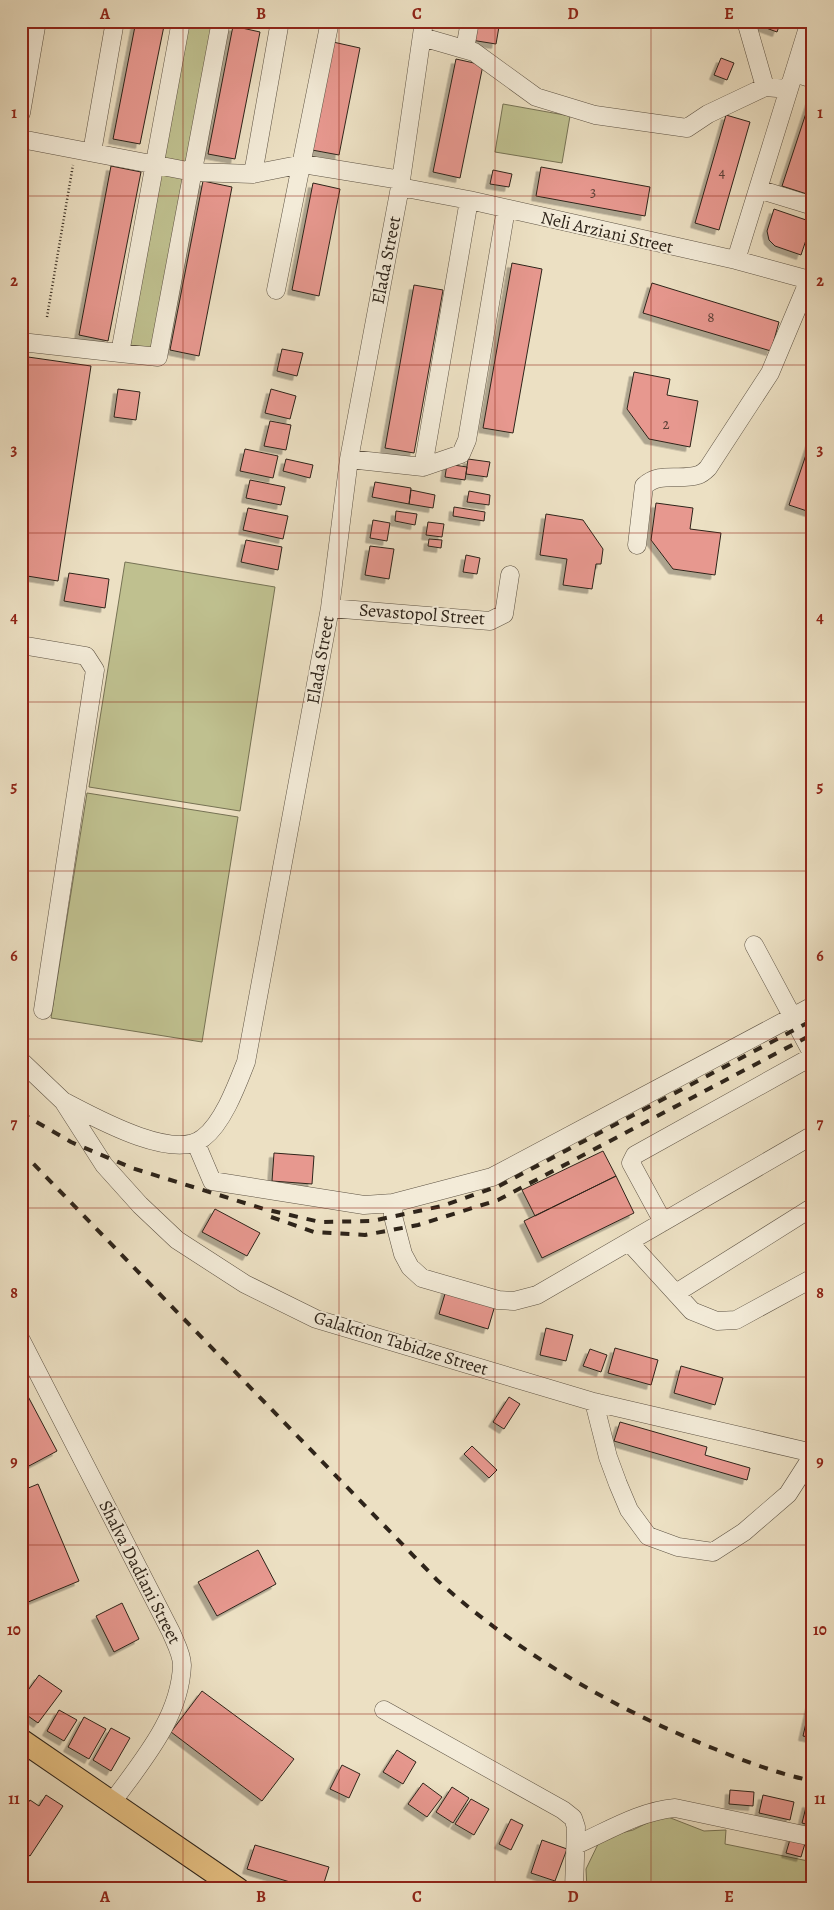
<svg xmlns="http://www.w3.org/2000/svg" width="834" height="1910" viewBox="0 0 834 1910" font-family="Alegreya,serif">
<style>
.green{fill:#bfc08f;stroke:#767254}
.building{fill:#e7988f;stroke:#2e241a;filter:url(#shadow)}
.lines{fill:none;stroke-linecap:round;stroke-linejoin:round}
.minor-casing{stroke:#5e5344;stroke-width:19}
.major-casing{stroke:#2e241a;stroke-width:24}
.path{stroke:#2e241a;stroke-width:2.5;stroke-dasharray:1 2.5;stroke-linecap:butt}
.minor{stroke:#f3ebd8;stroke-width:18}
.major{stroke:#e6c082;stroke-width:22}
.rail{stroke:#2e241a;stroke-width:4;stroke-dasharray:9 9;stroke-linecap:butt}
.grid{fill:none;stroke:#8f2418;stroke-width:1;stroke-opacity:0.55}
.labels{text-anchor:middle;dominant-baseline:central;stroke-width:4;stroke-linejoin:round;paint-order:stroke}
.number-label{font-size:15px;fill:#5c4137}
.street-label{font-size:18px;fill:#2e241a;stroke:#f3ebd8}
.neatline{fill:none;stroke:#8f2418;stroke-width:2}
.grid-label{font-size:16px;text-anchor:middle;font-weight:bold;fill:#8f2418}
</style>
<defs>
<filter id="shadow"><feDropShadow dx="-4.5" dy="4.5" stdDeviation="0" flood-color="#0004"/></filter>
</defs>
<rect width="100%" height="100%" fill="#ece0c3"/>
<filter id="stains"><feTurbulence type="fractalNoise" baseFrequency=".004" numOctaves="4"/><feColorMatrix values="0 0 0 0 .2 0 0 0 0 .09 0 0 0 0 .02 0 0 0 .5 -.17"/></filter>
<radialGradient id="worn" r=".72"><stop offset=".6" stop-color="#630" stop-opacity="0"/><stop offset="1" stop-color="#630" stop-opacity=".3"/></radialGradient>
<path class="green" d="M181,21H221L158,357L120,353Z
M503,104L570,116L562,163L495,152Z
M125,562L275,587L240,811L89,787Z
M87,793L238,817L202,1042L51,1018Z
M663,1815L704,1831L726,1830L725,1844L813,1862V1889H587L586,1869L601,1838L633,1830Z"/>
<path class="building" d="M136,21H165L140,144L113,139Z
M474,21H500L496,44L471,40Z
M747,21H781L777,32Z
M233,26L260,32L235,159L208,154Z
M333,42L360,48L339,155L312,150Z
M721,58L734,63L727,80L714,75Z
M456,59L483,65L460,178L433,172Z
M811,98L813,99V196L782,186Z
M726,115L750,122L719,230L695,223Z
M111,166L141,172L108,341L79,335Z
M541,167L650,187L645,216L536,196Z
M493,170L512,174L509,187L490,184Z
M203,181L232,187L199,356L170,350Z
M313,183L340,189L319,296L292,290Z
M774,209L812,222L801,255L775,246L769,240L767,231Z
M512,263L542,269L513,433L483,428Z
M652,283L779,322L771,351L643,313Z
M414,285L443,290L414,453L385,448Z
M282,349L303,353L297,376L277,371Z
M21,356L91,366L58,581L21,575V504L28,457L21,456Z
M634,372L670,379L667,395L698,401L690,447L649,439L627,409Z
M118,389L140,392L136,420L114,417Z
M271,389L296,396L290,419L265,413Z
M270,421L291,425L286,450L264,446Z
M813,434V513L789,505Z
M245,449L278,456L273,478L240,471Z
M286,459L313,465L310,478L283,471Z
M468,459L490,462L487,477L466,474Z
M447,464L467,467L465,480L445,477Z
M250,480L285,487L281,505L246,498Z
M375,482L411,488L409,504L372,497Z
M411,490L435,495L433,508L409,504Z
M469,491L490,495L489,505L467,502Z
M656,503L693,508L690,529L721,533L715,575L673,569L651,540Z
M454,507L485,512L484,521L453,516Z
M248,508L288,516L283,539L243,530Z
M396,511L417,514L415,525L395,521Z
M546,514L583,520L603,549L601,564H596L592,589L563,585L567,559L540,555Z
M373,520L390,523L387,541L370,538Z
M428,522L444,524L442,537L426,535Z
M429,539L442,540L441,548L428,546Z
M246,540L282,547L278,570L241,562Z
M370,546L394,549L389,579L365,575Z
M466,555L480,558L477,574L463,572Z
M69,573L109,579L105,608L64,601Z
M603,1151L616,1176L535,1216L522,1190Z
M274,1153L314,1156L312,1184L272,1181Z
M616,1176L634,1213L542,1258L524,1221Z
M215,1209L260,1233L247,1256L202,1232Z
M447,1287L496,1302L488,1329L439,1314Z
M546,1328L573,1335L566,1361L540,1355Z
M615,1348L658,1360L651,1385L608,1373Z
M590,1349L607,1355L601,1372L583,1366Z
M681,1366L723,1378L715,1405L674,1393Z
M23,1387L57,1451L27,1467L21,1456Z
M509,1397L520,1404L504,1429L493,1422Z
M620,1422L707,1447L705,1455L750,1468L747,1480L614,1441Z
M472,1446L497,1470L489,1478L464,1454Z
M38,1484L79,1581L21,1605V1491Z
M258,1550L276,1584L217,1616L198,1582Z
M122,1603L139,1639L114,1652L96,1616Z
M39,1675L62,1691L38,1723L21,1711V1700Z
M202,1691L294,1759L262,1801L171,1732Z
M811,1701L813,1702V1738L803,1736Z
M59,1710L77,1720L64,1741L47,1731Z
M84,1717L106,1729L89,1759L68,1747Z
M111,1728L130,1738L111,1771L93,1760Z
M397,1750L416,1762L403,1784L383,1772Z
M342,1765L360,1774L349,1798L330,1789Z
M423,1783L442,1797L427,1817L408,1804Z
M452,1787L469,1798L453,1823L436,1812Z
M730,1790L754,1792L753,1806L729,1804Z
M46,1795L63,1806L30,1856L21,1850V1813L30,1800L39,1806Z
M763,1795L794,1802L790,1820L759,1813Z
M471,1799L489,1809L474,1835L455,1824Z
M807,1803L813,1804V1826L802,1823Z
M511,1819L523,1825L511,1850L499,1844Z
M791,1836L806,1840L801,1857L786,1853Z
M542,1840L567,1849L555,1881L531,1873Z
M255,1845L329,1867L322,1889H313L247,1869Z"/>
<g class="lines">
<defs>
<path id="minor" d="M181,21L120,353L158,357L221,21
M746,21L765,87
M422,37L474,52L536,97L595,115L687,128L708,114L765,87L789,89
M465,49L470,21
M794,73L813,79
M21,113L37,21
M21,139L193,172L253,174L303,164L401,180
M92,152L115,21
M253,174L280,21
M400,187L469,200L736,260L813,281
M758,189L813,206
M736,260L810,21
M276,290L330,21
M21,342L120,353
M349,459L423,467L461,454L467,440L506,209
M423,467L469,200
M637,545L644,486C660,471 679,481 698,475C702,474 706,470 708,468L770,373L809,280
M330,608L490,621L504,614L510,575
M21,645L86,656L95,670L43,1010
M754,945L813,1055
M21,1061L63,1101L104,1165L140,1205L177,1240L245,1284L316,1319L594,1402L813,1453
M63,1101C92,1116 173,1162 203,1138C223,1123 237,1085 246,1062L330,608L349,459L400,187L424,21
M193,1143L198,1148L212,1181L364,1205L393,1203L492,1177L813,1006
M393,1203V1216L403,1254L410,1267L422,1278L498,1300L514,1301L537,1295L813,1135
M663,1222L631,1163L635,1155L813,1056
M629,1242L692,1311L717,1321L736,1320L813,1278
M676,1293L813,1207
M21,1340L171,1632C175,1642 182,1654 182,1665C180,1719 141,1762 111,1804
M594,1402L608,1457L618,1484L629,1510L648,1536L678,1547L713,1552L744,1532L788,1494L813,1455
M384,1710L563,1810L573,1818L576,1827L574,1889
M576,1845C608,1831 640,1811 675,1808L813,1837"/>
<path id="major" d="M21,1740L238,1889"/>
</defs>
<use href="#minor" class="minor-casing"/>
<use href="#major" class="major-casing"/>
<path class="path" d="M47,317L73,165"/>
<use href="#minor" class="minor"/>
<use href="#major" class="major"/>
<path class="rail" d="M21,1113L71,1142L132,1168L264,1209L320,1222L372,1221L442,1206L499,1186L813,1020
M21,1151L437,1580C519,1654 614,1709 715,1749C747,1762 779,1774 813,1781
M271,1217L314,1232L365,1235L418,1225L498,1200L813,1034"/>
</g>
<path class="grid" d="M183,21V1889M339,21V1889M495,21V1889M651,21V1889M21,196H813M21,365H813M21,533H813M21,702H813M21,871H813M21,1039H813M21,1208H813M21,1377H813M21,1545H813M21,1714H813"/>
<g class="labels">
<g class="number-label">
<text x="722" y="172">4</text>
<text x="593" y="192">3</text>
<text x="711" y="317">8</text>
<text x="666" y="424">2</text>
</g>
<g class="street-label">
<text transform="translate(607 232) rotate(13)">Neli Arziani Street</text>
<text transform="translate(386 260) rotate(-79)">Elada Street</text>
<text transform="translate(422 614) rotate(4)">Sevastopol Street</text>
<text transform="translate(320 660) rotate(-80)">Elada Street</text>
<text transform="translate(401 1343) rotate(17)">Galaktion Tabidze Street</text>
<text transform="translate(140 1572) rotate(63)">Shalva Dadiani Street</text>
</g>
</g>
<rect width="834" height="1910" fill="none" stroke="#ece0c3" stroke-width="55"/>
<rect x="28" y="28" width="778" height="1854" class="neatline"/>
<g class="grid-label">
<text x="105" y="19">A</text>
<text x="261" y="19">B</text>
<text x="417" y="19">C</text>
<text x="573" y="19">D</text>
<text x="729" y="19">E</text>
<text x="14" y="118">1</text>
<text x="820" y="118">1</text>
<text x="14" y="286">2</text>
<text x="820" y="286">2</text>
<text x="14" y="455">3</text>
<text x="820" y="455">3</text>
<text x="14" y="623">4</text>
<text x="820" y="623">4</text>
<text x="14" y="792">5</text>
<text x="820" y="792">5</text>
<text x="14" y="961">6</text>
<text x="820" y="961">6</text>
<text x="14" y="1129">7</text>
<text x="820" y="1129">7</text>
<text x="14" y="1298">8</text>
<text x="820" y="1298">8</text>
<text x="14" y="1467">9</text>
<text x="820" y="1467">9</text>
<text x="14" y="1635">10</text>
<text x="820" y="1635">10</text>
<text x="14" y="1804">11</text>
<text x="820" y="1804">11</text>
<text x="105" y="1902">A</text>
<text x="261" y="1902">B</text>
<text x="417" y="1902">C</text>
<text x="573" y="1902">D</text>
<text x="729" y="1902">E</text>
</g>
<rect width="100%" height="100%" filter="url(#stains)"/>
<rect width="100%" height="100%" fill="url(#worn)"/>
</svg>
